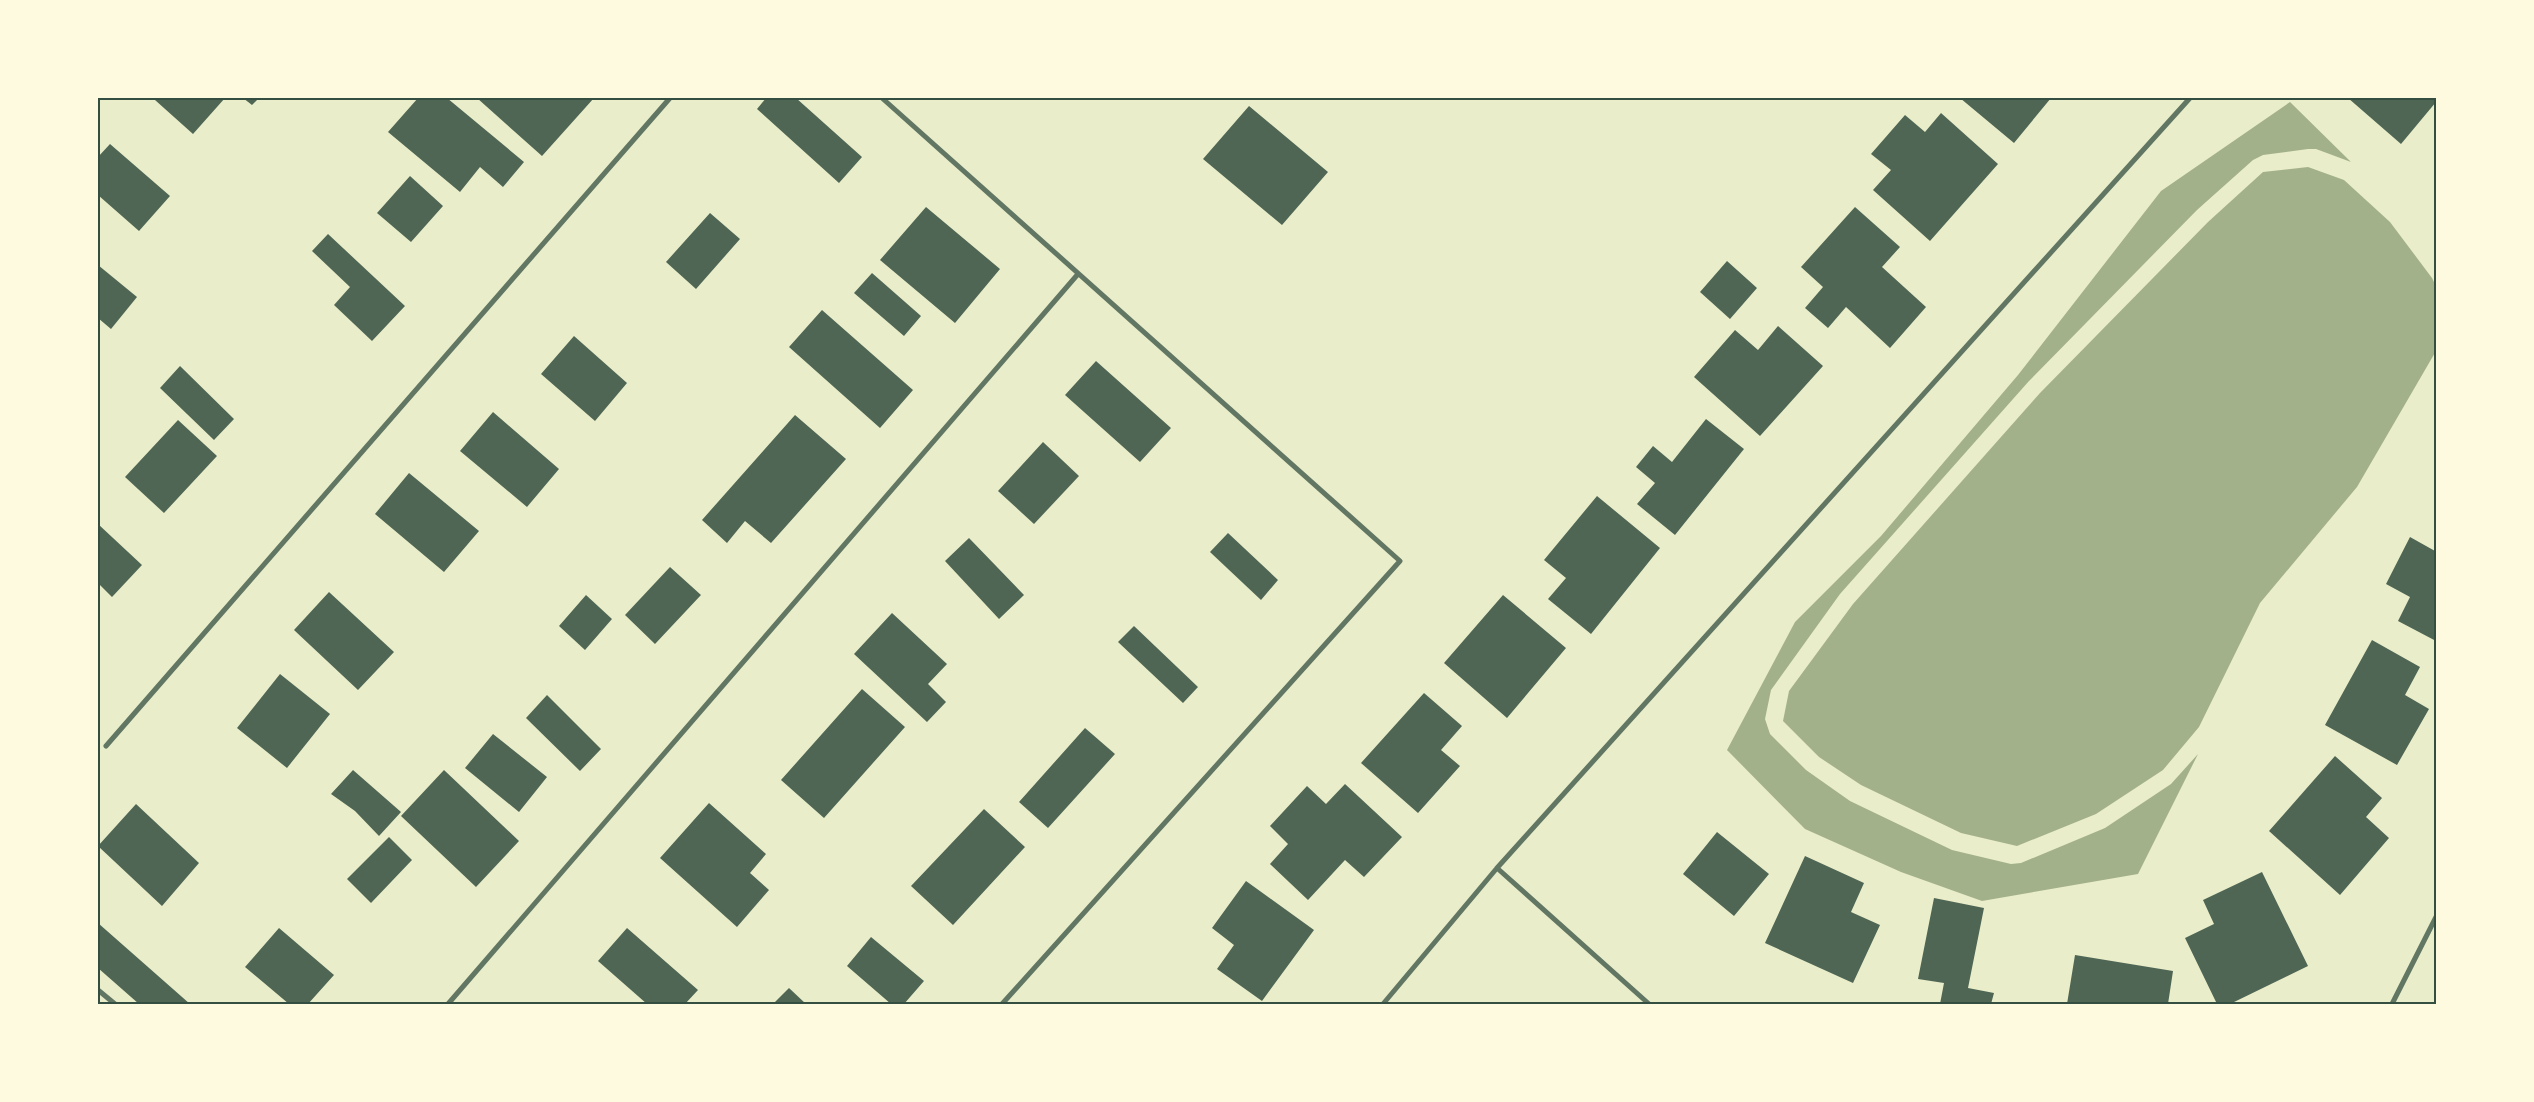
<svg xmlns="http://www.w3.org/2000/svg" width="2534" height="1102" viewBox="0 0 2534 1102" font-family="'Nunito Sans',sans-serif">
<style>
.water{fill:#a3b18a}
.building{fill:#4f6655}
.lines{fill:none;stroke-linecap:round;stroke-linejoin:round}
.minor{stroke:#617663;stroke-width:5}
.neatline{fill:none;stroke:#344e41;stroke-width:2}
</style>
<rect width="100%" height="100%" fill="#e9edc9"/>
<path class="water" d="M2290,102L2351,162L2316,149H2308L2263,155L2253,160L2197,210L2029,381L1840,594L1771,690L1765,719L1770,734L1806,770L1850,801L1952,850L2011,864L2021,863L2105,828L2171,784L2198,754L2138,874L1982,901L1901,872L1805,829L1727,750L1795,622L1881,536L2018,375L2161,191Z
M2308,167L2344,180L2390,222L2432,278L2436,286V351L2357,487L2260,603L2199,727L2163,770L2096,814L2017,846L1961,833L1861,785L1819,757L1783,721L1789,691L1853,604L2040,393L2208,222L2263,172Z"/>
<path class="building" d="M157,98H225L193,134L155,100Z
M243,98H259L252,105Z
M418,98H447L524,162L503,187L480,167L460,192L388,132Z
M477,98H594L542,156Z
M766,98H796L862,157L839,183L757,109Z
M1960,98H2051L2014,143Z
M2348,98H2436V102L2401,144Z
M1249,106L1328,172L1282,225L1203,159Z
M1941,113L1998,164L1930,241L1873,190L1891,170L1871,154L1905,115L1925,132Z
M110,144L170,196L139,231L98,195V157Z
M410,176L443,206L411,242L377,213Z
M926,207L1000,269L955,323L880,260Z
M1855,207L1900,247L1882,267L1926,307L1890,348L1846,307L1828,328L1805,308L1823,287L1801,267Z
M710,213L740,239L696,289L666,262Z
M328,234L405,306L372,341L334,305L350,287L312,251Z
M1727,261L1757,288L1730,319L1700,292Z
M98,265L137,297L111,329L98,318Z
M872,273L921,316L904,336L854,293Z
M822,310L913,390L880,428L789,347Z
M1778,326L1823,366L1760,436L1694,377L1735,330L1758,350Z
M574,336L627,383L595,421L541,374Z
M1096,361L1171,428L1140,462L1065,395Z
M180,366L234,419L214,440L160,388Z
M493,412L559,469L527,507L460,451Z
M795,415L846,459L771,543L745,521L727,543L702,520Z
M1706,419L1744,449L1675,535L1637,504L1655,483L1636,467L1653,446L1672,462Z
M178,420L217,456L164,513L125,477Z
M1043,442L1079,476L1034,524L998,491Z
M409,473L479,531L444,572L375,514Z
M1597,496L1660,548L1591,634L1548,599L1566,578L1544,560Z
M98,524L142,565L112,597L98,583Z
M1228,533L1278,580L1261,600L1210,552Z
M2410,537L2435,551L2436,547V641L2398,621L2410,597L2386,584Z
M969,538L1024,595L999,619L945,561Z
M670,567L701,595L655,644L625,615Z
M329,592L394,652L358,690L294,630Z
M586,595L612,619L585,650L559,626Z
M1503,595L1566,648L1507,718L1444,663Z
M892,613L947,664L928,684L946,702L927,722L854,654Z
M1134,626L1198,687L1183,703L1118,642Z
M2372,640L2420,667L2405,695L2429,709L2397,765L2325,725Z
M280,674L330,714L287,768L237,728Z
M862,689L905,727L824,818L781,780Z
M1424,693L1462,726L1441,750L1460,766L1418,813L1361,763Z
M547,695L601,749L580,771L526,718Z
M1085,728L1115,754L1048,828L1019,802Z
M493,734L547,777L519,812L465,768Z
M2335,756L2382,798L2366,817L2389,838L2340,895L2269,831Z
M353,770L401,812L379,836L355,811L331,794Z
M444,770L519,841L476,887L401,816Z
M1345,784L1402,837L1364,877L1345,860L1308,900L1270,864L1288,844L1270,826L1307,786L1326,804Z
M709,803L766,854L750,873L769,890L737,927L660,858Z
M136,804L199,863L162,906L98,846Z
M984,809L1025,847L953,925L911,886Z
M1717,832L1769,874L1734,916L1683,874Z
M389,837L412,860L371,903L347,879Z
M1805,856L1864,883L1851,912L1880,925L1853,983L1765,943Z
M2262,872L2308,966L2230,1004H2217L2185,938L2214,924L2203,900Z
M1246,881L1314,930L1262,1001L1217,969L1234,945L1212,928Z
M1934,898L1984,908L1968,988L1994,993L1991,1004H1940L1944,983L1918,979Z
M98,923L190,1004H139L98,968Z
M279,928L334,975L308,1004H289L245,967Z
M627,928L698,990L685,1004H647L598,961Z
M871,937L924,981L904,1004H891L847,966Z
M2075,955L2173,971L2168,1004H2067Z
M789,988L806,1004H773Z"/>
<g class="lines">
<path class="minor" d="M882,98L1400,561L1002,1004
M106,746L670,98
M1497,868L1649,1004
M98,990L115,1004
M448,1004L1078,274
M1383,1004L1497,868L2190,98
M2392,1004L2436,917"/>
</g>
<rect width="2534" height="1102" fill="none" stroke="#fefae0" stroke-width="198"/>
<rect x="99" y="99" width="2336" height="904" class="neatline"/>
</svg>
